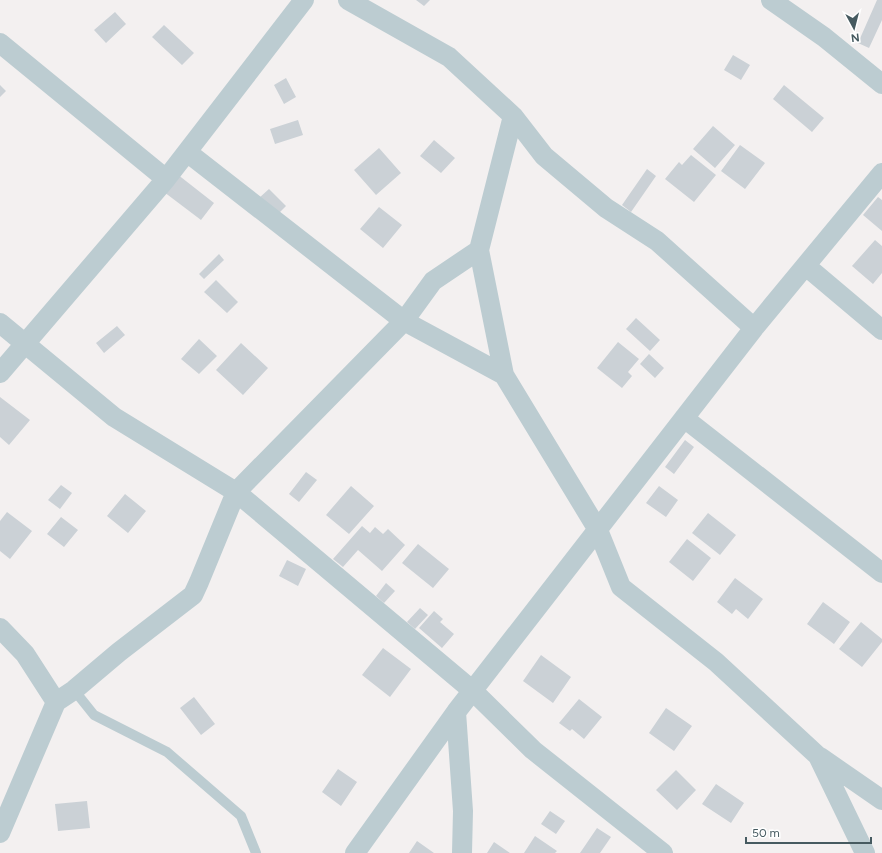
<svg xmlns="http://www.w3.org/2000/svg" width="882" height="853" viewBox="0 0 882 853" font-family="Figtree,sans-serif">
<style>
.building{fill:#cbd1d6}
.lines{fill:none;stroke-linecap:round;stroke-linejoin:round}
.lane{stroke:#bcccd1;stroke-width:10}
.street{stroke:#bcccd1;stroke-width:20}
</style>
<rect width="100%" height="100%" fill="#f3f0f0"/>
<path class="building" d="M416,0H430L424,6Z
M877,0H882V20L869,48L858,43Z
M115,12L126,24L106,43L94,30Z
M164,25L194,53L182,65L152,37Z
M733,55L750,65L741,80L724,70Z
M286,78L296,97L284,104L274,85Z
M0,85L6,91L0,97Z
M784,85L824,118L812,132L773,99Z
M298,120L303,135L275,144L270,129Z
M713,126L735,145L715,168L693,149Z
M434,140L455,158L441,173L420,156Z
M740,145L765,163L745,189L721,171Z
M379,148L401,173L376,195L354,170Z
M691,155L716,175L694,202L665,179L679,162L682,165Z
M647,169L656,176L631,212L622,205Z
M177,174L214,203L201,220L164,192Z
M269,189L286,206L276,216L259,198Z
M878,197L882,200V231L863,215Z
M379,207L402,225L383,248L360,229Z
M875,240L882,246V273L873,284L852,266Z
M219,254L224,260L204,279L199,274Z
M216,280L238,302L227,313L204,292Z
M636,318L660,340L650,351L626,329Z
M117,326L125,335L104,353L96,343Z
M199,339L217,356L199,374L181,359Z
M618,342L639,359L628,372L632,376L622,388L597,368Z
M241,343L268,368L243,395L216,370Z
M649,354L664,368L655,378L640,364Z
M0,397L30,420L9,445L0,437Z
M685,440L694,447L674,474L665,467Z
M306,472L317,480L299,502L289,494Z
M61,485L72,493L60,509L48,500Z
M351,486L374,506L349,534L326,515Z
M659,486L678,500L666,517L646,503Z
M125,494L146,511L128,533L107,516Z
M7,512L32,531L10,559L0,551V521Z
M708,513L736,535L720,555L692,533Z
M61,517L78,530L64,547L47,534Z
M362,526L370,533L375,527L383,534L388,529L405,545L382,571L358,550L343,567L333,559Z
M687,539L711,558L693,581L669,562Z
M418,544L449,569L433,588L402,563Z
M287,560L306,569L298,586L279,576Z
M735,578L763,599L748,619L736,609L732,614L717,602Z
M386,583L395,591L384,603L376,596Z
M823,602L850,622L834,644L807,624Z
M420,608L428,615L415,629L407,622Z
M434,611L443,619L440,622L454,634L442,648L419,628Z
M861,622L882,639V642L862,667L839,649Z
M383,648L411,669L390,697L362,675Z
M541,655L571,677L553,703L523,681Z
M194,697L215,724L201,735L180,708Z
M579,699L602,717L584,739L572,729L570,731L559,723Z
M666,708L692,726L674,751L649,733Z
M338,769L357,782L341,806L322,792Z
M676,770L696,790L677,810L656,790Z
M716,784L744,803L731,823L702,804Z
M87,801L90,828L58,831L55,804Z
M550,811L565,821L556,834L541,824Z
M597,828L611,837L600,853H580Z
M535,836L557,851L555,853H524Z
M417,841L434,853H409Z
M494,842L510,853H487Z"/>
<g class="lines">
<path class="lane" d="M74,690L94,715L167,752L241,816L256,853"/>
<path class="street" d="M348,0L449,57L513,116L544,156L606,208L657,241L754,328
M771,0L824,37L882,84
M0,43L166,179
M513,116L479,250L504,375L598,530L621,587L716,662L818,756L865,853
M187,152L404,321L504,375
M806,266L882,330
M0,323L114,417L236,492L473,691L533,750L663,853
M0,373L166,179L304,0
M684,418L882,573
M0,628L25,654L56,702L0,833
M56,702L74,690L119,652L193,595L199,582L236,492L404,321L433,281L479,250
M456,712L463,811L462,853
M820,757L882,800
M355,853L456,712L754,328L882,173"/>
</g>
<g transform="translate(854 28) rotate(173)" stroke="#ffffff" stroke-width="3" paint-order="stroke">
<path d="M0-3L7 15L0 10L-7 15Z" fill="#465a60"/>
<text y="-6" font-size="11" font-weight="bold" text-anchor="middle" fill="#465a60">N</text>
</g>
<path d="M746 837v6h125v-6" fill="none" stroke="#465a60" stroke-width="2"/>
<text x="752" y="837" font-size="12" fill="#465a60" stroke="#ffffff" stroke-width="3" paint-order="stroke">50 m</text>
</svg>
